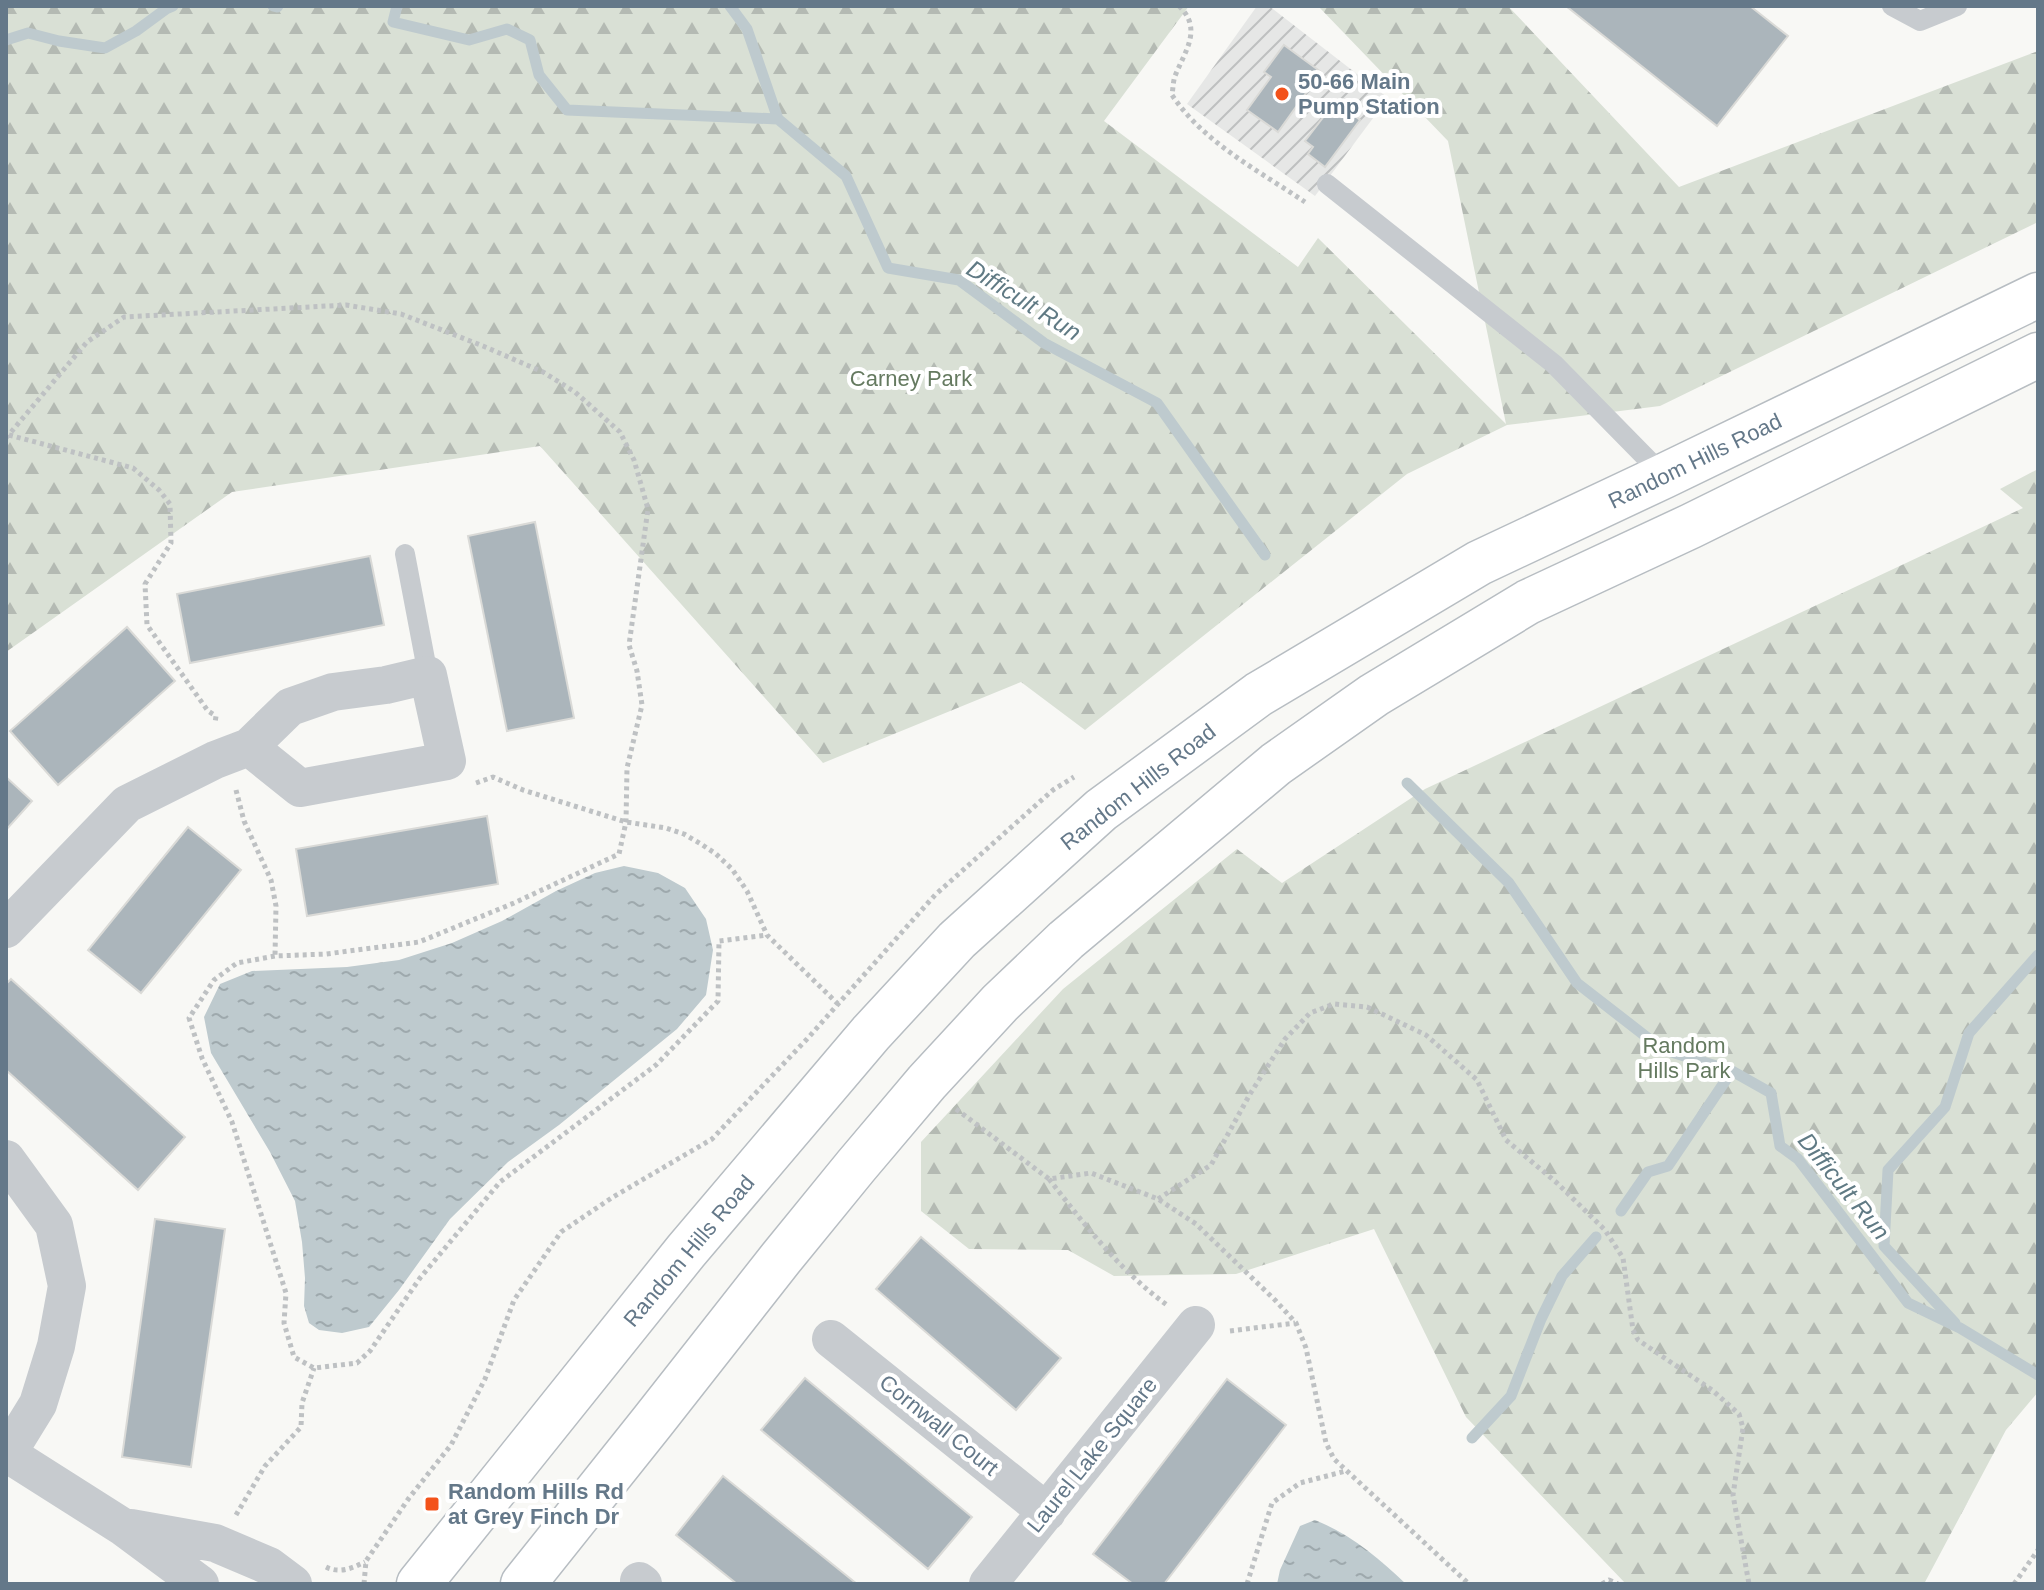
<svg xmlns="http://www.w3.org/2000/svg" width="2044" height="1590" viewBox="0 0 2044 1590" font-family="Arial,sans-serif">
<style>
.industrial{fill:url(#industrial-furrows)}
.forest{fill:url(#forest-firs)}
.water{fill:url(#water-ripples)}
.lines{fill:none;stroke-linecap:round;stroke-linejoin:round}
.stream{stroke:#becace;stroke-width:11}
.building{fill:#abb5bb;stroke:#dadad7;stroke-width:2}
.secondary-casing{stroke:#b7bdc2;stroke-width:47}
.path{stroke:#bec1c3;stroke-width:5;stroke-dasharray:4 4;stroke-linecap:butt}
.lane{stroke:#c7cbcf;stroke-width:20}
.street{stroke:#c7cbcf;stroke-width:38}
.secondary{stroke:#fff;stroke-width:44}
.poi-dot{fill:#f3521a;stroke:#fff;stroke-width:3}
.labels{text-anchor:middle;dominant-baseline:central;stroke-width:8;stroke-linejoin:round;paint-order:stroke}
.poi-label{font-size:22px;font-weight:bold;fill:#647889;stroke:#fff;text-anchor:start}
.park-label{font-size:22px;fill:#657a60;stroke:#fff}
.street-label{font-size:22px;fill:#647889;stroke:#fff}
.water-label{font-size:24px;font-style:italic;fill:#607a84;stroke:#fff}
</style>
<defs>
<pattern id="industrial-furrows" width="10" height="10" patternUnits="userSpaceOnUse" patternTransform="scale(2)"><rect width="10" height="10" fill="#e6e7e6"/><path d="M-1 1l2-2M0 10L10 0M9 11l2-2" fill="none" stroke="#bec0c0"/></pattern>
<pattern id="forest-firs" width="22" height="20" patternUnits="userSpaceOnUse" patternTransform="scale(2)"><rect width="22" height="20" fill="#d9e0d5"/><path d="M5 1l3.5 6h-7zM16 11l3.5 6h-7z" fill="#b4bab3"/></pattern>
<pattern id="water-ripples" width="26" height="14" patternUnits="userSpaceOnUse" patternTransform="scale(2)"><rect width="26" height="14" fill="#becace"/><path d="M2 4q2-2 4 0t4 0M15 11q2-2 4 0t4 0" fill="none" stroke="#9ea9ad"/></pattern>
</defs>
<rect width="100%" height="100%" fill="#f8f8f5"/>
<path class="industrial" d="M1257,6H1269L1388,98L1315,196L1187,104Z"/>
<path class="forest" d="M6,6H1189L1104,121L1298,267L1318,238L1506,424L1448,141L1318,6H1508L1679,187L2038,51V222L1660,406L1507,425L1407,474L1085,730L1021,682L823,763L540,446L232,492L6,652Z
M2038,469V1392L2006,1430L1924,1584H1626L1466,1417L1374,1229L1236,1274L1114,1276L1068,1250L969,1249L921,1211V1142L1063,989L1237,849L1282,883L1425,789L2023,508L2000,489Z"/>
<path class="water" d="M624,866L658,873L685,888L706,919L713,950L706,995L677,1029L559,1125L508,1162L450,1219L399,1290L369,1327L342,1333L319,1330L309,1323L304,1306L305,1278L302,1242L295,1201L270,1152L211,1053L204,1017L220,984L252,971L347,967L399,960L452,943L502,921L556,891L595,873Z
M1315,1520C1350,1534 1379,1558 1406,1584H1277L1280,1570L1300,1526Z"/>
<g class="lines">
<path class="stream" d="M273,6L277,7L278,6
M397,6L393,22L469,40L507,29L530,40L539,75L567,110L778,119
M730,6L747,29L778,119L846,176L888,268L959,280L1044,343L1157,403L1265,555
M6,40L28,33L59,41L105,48L136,31L166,9L173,6
M1407,783L1509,883L1577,983L1662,1049L1732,1071L1771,1093L1780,1146L1798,1159L1908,1303L1960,1328L2038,1375
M1621,1211L1648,1172L1668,1166L1732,1071
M1955,1323L1884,1246L1888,1170L1945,1107L1969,1033L2038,955
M1472,1438L1511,1396L1541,1319L1562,1276L1596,1237"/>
</g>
<path class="building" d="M1566,6H1750L1788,36L1717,126Z
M1284,45L1321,72L1278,132L1247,110L1271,77L1264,72Z
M1344,107L1360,120L1325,167L1308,154L1313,147L1305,141L1328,111L1337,117Z
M535,522L574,718L507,731L468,536Z
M370,556L384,625L190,663L177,594Z
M127,627L175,681L58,785L10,731Z
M6,777L32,801L6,830Z
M487,816L498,884L307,916L296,849Z
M188,827L241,870L141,993L88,950Z
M11,979L185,1137L138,1190L6,1070V984Z
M155,1219L225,1229L191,1467L122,1457Z
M921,1237L1061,1358L1016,1410L876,1289Z
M805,1378L972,1517L928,1569L761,1430Z
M1227,1379L1286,1425L1164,1584H1133L1093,1554Z
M723,1476L857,1584H737L676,1535Z"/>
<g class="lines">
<defs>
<path id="secondary" d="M419,1584L686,1251L871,1033L957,940L1101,810L1259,694L1479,563L1664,476L2038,295
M523,1584L653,1421L781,1258L856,1166L927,1082L1000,1003L1066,940L1276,764L1374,695L1528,602L1691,526L2038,355"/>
</defs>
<use href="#secondary" class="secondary-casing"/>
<path class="path" d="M1179,6C1203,29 1185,51 1175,76C1173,82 1173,89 1172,95C1203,142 1259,171 1305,202
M9,435L133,468L159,490L170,504L171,543L145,584L147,625L208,711L216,716L215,723
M6,438L87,342L124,317L346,305L401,314L483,346L543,372L575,392L620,432L634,460L648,509L629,645L637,671L642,705L627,768L626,822L619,854L514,903L419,942L326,954L275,956L237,963L214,980L189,1018L202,1058L232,1122L286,1293L284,1323L294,1357L314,1368L357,1363L370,1351L420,1278L500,1182L656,1065L718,1001L719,941L767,935
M476,783L493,777L523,790L626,822L666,828L684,834L701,844L716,854L732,869L747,891L767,935L838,1004
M236,790L244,821L271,880L276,906L275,956
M956,1109L1049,1179L1091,1173L1158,1199L1196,1224L1275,1300L1296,1323L1306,1348L1326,1443L1334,1459L1469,1584
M1049,1179C1084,1224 1120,1271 1167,1305
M1158,1199L1211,1165L1250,1094L1285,1039L1310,1013L1334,1004L1367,1007L1426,1035L1477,1080L1506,1140L1557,1183L1605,1230L1623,1258L1633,1330L1638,1340L1712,1390L1739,1414L1743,1428L1733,1495L1749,1584
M1230,1331L1295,1323
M236,1515L265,1466L301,1427L302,1403L314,1368
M326,1567C340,1574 352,1568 365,1562
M364,1584L366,1561L409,1498L451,1445L485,1379L514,1300L561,1232L613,1197L712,1139L807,1039L935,895L1053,790L1074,777
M1247,1584L1272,1503L1300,1483L1346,1471
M1602,1584L1609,1580L1618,1584
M2014,1584L2038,1550"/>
<path class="lane" d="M1892,6L1920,21L1957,6
M1327,184L1554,364L1664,476
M405,554L428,675"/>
<path class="street" d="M6,929L127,804L215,760L249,747L290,707L333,692L386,685L428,675L447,761L300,788L249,747
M6,1159L54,1225L67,1286L56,1346L38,1404L6,1456
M831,1339L1047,1512
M8,1454L123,1527L200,1584
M131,1528L215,1543L269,1566L293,1584
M639,1581L643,1584
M988,1584L1196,1325"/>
<use href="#secondary" class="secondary"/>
</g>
<g class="poi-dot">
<circle cx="1282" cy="94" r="8"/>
<rect x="424" y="1496" width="16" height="16" rx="4"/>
</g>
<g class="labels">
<g class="poi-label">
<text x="1298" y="81">50-66 Main<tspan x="1298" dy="25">Pump Station</tspan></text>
<text x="448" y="1491">Random Hills Rd<tspan x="448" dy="25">at Grey Finch Dr</tspan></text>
</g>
<g class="park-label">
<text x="911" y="378">Carney Park</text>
<text x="1684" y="1045">Random<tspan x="1684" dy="25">Hills Park</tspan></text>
</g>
<g class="street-label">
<text transform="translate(1695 461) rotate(-26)">Random Hills Road</text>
<text transform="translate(1138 787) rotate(-38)">Random Hills Road</text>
<text transform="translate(689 1251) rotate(-50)">Random Hills Road</text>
<text transform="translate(939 1425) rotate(39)">Cornwall Court</text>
<text transform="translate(1092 1455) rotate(-51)">Laurel Lake Square</text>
</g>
<g class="water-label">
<text transform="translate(1024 300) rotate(32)">Difficult Run</text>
<text transform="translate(1844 1186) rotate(51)">Difficult Run</text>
</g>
</g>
<rect width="2044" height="1590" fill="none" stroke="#647889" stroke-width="16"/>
</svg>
